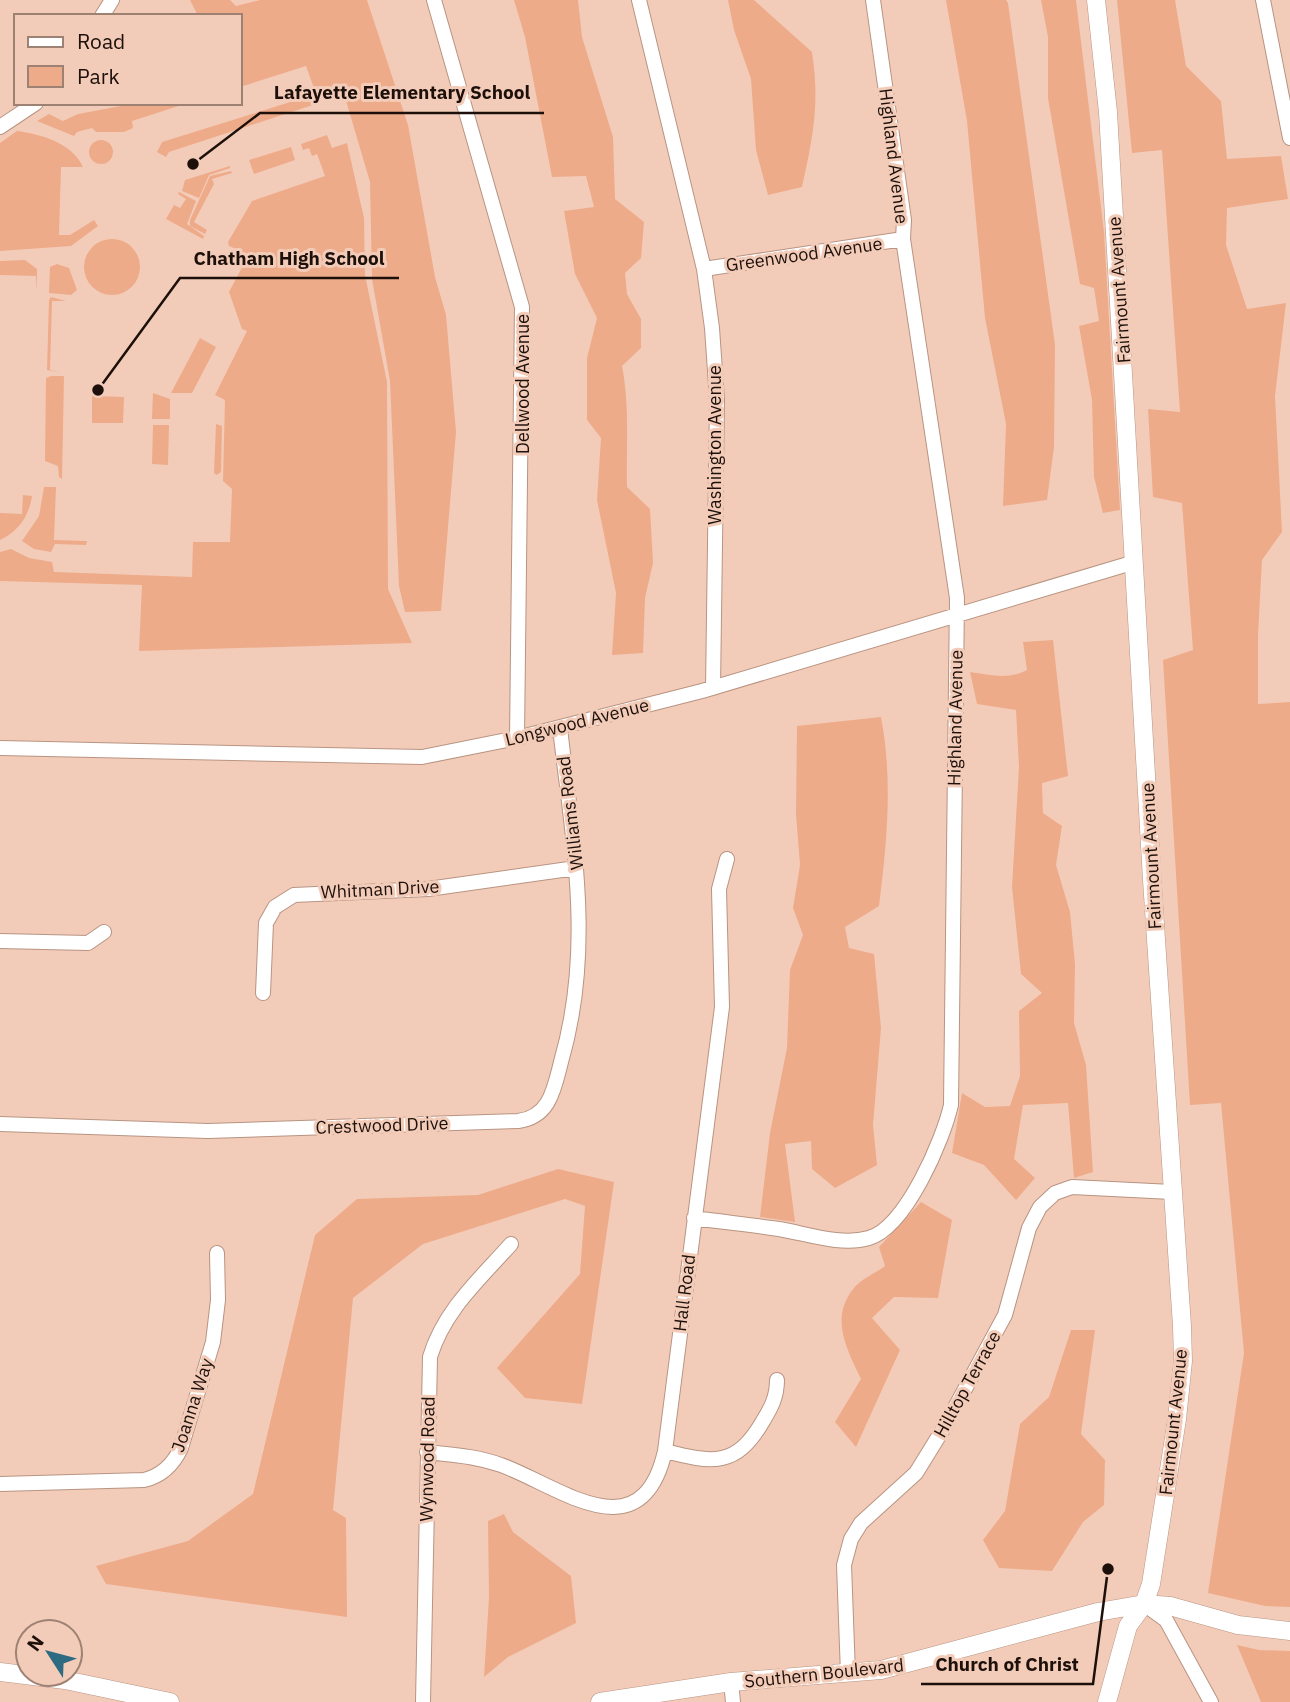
<svg xmlns="http://www.w3.org/2000/svg" width="1290" height="1702" viewBox="0 0 1290 1702" font-family="'IBM Plex Sans',sans-serif">
<style>
.green{fill:#eeab8a}
.lines{fill:none;stroke-linecap:round;stroke-linejoin:round}
.minor-casing{stroke:#b89482;stroke-width:16}
.major-casing{stroke:#b89482;stroke-width:19}
.minor{stroke:#fff;stroke-width:14}
.major{stroke:#fff;stroke-width:18}
.labels{text-anchor:middle;dominant-baseline:central;stroke-width:6;stroke-linejoin:round;paint-order:stroke}
.street-label{font-size:18px;fill:#1d100a;stroke:#f3ccb9}
.leader{fill:none;stroke:#1d100a;stroke-width:2.5}
.callout-dot{fill:#1d100a;stroke:#f3ccb9;stroke-width:2.5}
.callout-label{font-size:19px;text-anchor:middle;font-weight:bold;fill:#1d100a;stroke:#f3ccb9;stroke-width:6;stroke-linejoin:round;paint-order:stroke}
</style>
<rect width="100%" height="100%" fill="#f3ccb9"/>
<path class="green" d="M190,0H230L236,6L260,0H367L408,125L435,277L446,315L456,432L441,611L405,612L399,586L390,381L372,279L370,182L344,94L329,87L315,91L306,66L240,87V16H198Z
M514,0H578L582,37L613,137L615,199L644,222L641,258L625,273L627,294L641,319V348L622,366C630,407 626,446 627,487L650,509L653,563L645,598L643,653L612,655L616,593L597,500L601,438L587,420V358L597,318L575,274L564,211L594,207L586,176L552,177L525,37Z
M728,0H754L812,52C820,104 813,137 802,187L768,195L756,150L751,79L734,30Z
M946,0H1006L1008,3L1055,345L1054,447L1047,500L1003,506L1006,424L985,318L967,121Z
M1041,0H1076L1104,232L1120,510L1103,513L1094,477L1092,400L1079,326L1099,321L1094,288L1080,284L1048,98V37Z
M1117,0H1175L1186,66L1221,101L1227,159L1281,156L1288,199L1227,208L1226,245L1247,309L1286,303L1275,396L1282,532L1262,560L1258,635V704L1290,702V1607L1265,1606L1208,1593L1244,1353L1221,1103L1190,1105L1163,660L1193,650L1182,503L1153,497L1148,409L1180,412L1162,150L1132,153Z
M316,94L319,103L169,152L166,157L157,152L162,142Z
M137,103H188L132,121L133,128L124,132H96L92,128L77,132L74,136L37,121L49,114L63,121L78,114Z
M17,131C39,134 72,142 83,167H61L59,235H70L94,220L98,226L71,246L0,251V143Z
M327,135L332,148L347,143L364,218L365,275L387,382L388,589L412,643L139,651L142,585L0,581V552L11,549L29,558L52,562L54,572L192,577L193,542H230L232,489L223,481L225,400L215,395L247,331L242,329L229,292L247,258L262,260L229,246L228,242L252,201L325,176L317,154L312,156L309,148L303,150L301,144Z
M89 152a12 12 0 1 1 24 0a12 12 0 1 1-24 0Z
M291,147L295,160L254,174L249,160Z
M230,166V168L209,175L199,198L182,191L185,180Z
M231,171L232,173L212,179L214,184L194,222L207,230L205,234L190,226V220L210,176Z
M179,192L196,201L187,224L204,236L203,239L166,219L174,205L180,208L186,199L178,194Z
M84 267a28 28 0 1 1 56 0a28 28 0 1 1-56 0Z
M25,260L37,269V292L36,276L0,275V261Z
M57,264L69,268L77,290L71,295L49,293L50,267Z
M51,297L66,301H52L50,370L61,373L47,370L49,300Z
M200,338L216,347L192,393H171Z
M51,376H64L62,479L59,477L58,466L45,461L46,378Z
M153,393L170,399V419H152Z
M92,396L124,397L123,423H92Z
M216,424L222,426L221,472L217,475L214,473Z
M153,425H169L168,465L152,464Z
M44,487H56L54,540L87,541L86,545L55,544L51,552L34,549L22,541L39,516Z
M23,495L32,496C29,516 19,531 0,540V513L22,514Z
M1053,640L1068,776L1042,783L1043,813L1062,826L1056,865L1070,912L1075,964L1074,1023L1086,1065L1093,1172L1074,1178L1068,1103L1023,1105L1014,1159L1035,1178L1016,1200L984,1165L952,1153L962,1093L985,1107L1010,1106L1020,1076L1019,1011L1042,993L1021,974L1012,887L1019,767L1016,710L977,704L970,672C990,675 1008,680 1027,670L1023,642Z
M881,717C893,780 887,842 879,906L845,927L849,948L874,954L881,1028L873,1125L877,1165L835,1188L812,1169L811,1141L785,1144L795,1222L760,1217L770,1133L787,1048L790,970L803,935L793,908L800,865L796,814L797,726Z
M558,1169L614,1182L582,1404L525,1398L497,1368L580,1274L585,1206L565,1199L423,1244L353,1298L333,1510L346,1518L347,1617L106,1584L96,1566L188,1541L253,1494L315,1235L357,1199L478,1195Z
M921,1202L952,1220L938,1298L894,1297L872,1318L900,1350L856,1447L835,1422L861,1379C847,1349 829,1318 854,1288C861,1279 876,1273 885,1266L879,1247Z
M1071,1330H1095L1081,1434L1105,1460L1104,1505L1083,1522L1052,1571L999,1568L983,1540L1005,1511L1020,1424L1049,1397Z
M504,1514L513,1532L571,1576L576,1623L508,1657L484,1677L489,1597L488,1521Z
M1237,1645L1259,1650L1290,1651V1702H1261Z"/>
<g class="lines">
<defs>
<path id="minor" d="M434,0L522,307L517,738
M639,0L704,269L712,328L717,400L713,688
M1263,0L1290,138
M102,16L112,0
M0,127L36,103
M704,269L903,239
M0,748L422,757L517,738L702,691L1135,562
M0,941L88,943L104,932
M263,993L266,923L275,907L294,895L428,889L576,868
M0,1124L208,1131L518,1121C550,1117 554,1089 561,1062C594,948 573,843 560,728
M694,1218C723,1222 751,1225 779,1229C808,1234 841,1246 869,1238C906,1227 943,1140 951,1105L957,598L903,239L904,220L873,0
M665,1451C712,1463 736,1468 763,1421C771,1408 777,1397 777,1380
M427,1452C453,1455 476,1456 501,1465C559,1486 641,1555 665,1451L722,1007L719,889L727,859
M0,1484L144,1480C161,1476 173,1465 181,1448L213,1342L218,1300L217,1253
M1144,1604L1166,1620L1211,1702
M848,1674L844,1565L851,1539L861,1523L916,1473L945,1426L1005,1315L1029,1228L1040,1207L1055,1193L1072,1187L1172,1192
M731,1682L733,1702
M423,1702L430,1357C444,1310 480,1279 511,1244"/>
<path id="major" d="M1096,0L1108,112L1152,880L1182,1326L1183,1361L1177,1419L1151,1584L1144,1604L1128,1626L1107,1702
M0,1672L65,1680L170,1702
M600,1702L731,1682L881,1670L1098,1612L1144,1604L1170,1606L1238,1625L1290,1631"/>
</defs>
<use href="#minor" class="minor-casing"/>
<use href="#major" class="major-casing"/>
<use href="#minor" class="minor"/>
<use href="#major" class="major"/>
</g>
<g class="labels">
<g class="street-label">
<text transform="translate(894 156) rotate(83)">Highland Avenue</text>
<text transform="translate(804 254) rotate(-8)">Greenwood Avenue</text>
<text transform="translate(1119 290) rotate(-94)">Fairmount Avenue</text>
<text transform="translate(522 384) rotate(-90)">Dellwood Avenue</text>
<text transform="translate(714 445) rotate(-90)">Washington Avenue</text>
<text transform="translate(955 718) rotate(-89)">Highland Avenue</text>
<text transform="translate(577 722) rotate(-14)">Longwood Avenue</text>
<text transform="translate(570 813) rotate(-97)">Williams Road</text>
<text transform="translate(1151 856) rotate(-93)">Fairmount Avenue</text>
<text transform="translate(380 889) rotate(-3)">Whitman Drive</text>
<text transform="translate(382 1125) rotate(-2)">Crestwood Drive</text>
<text transform="translate(684 1293) rotate(-83)">Hall Road</text>
<text transform="translate(967 1384) rotate(-61)">Hilltop Terrace</text>
<text transform="translate(192 1405) rotate(-72)">Joanna Way</text>
<text transform="translate(1173 1422) rotate(-84)">Fairmount Avenue</text>
<text transform="translate(427 1459) rotate(-89)">Wynwood Road</text>
<text transform="translate(824 1673) rotate(-6)">Southern Boulevard</text>
</g>
</g>
<path class="leader" d="M193 164L260 113H544M98 390L180 278H399M1108 1569L1093 1684H921"/>
<g class="callout-dot">
<circle cx="193" cy="164" r="7"/>
<circle cx="98" cy="390" r="7"/>
<circle cx="1108" cy="1569" r="7"/>
</g>
<g class="callout-label">
<text x="402" y="99">Lafayette Elementary School</text>
<text x="289" y="265">Chatham High School</text>
<text x="1007" y="1671">Church of Christ</text>
</g>
<rect x="14" y="14" width="228" height="91" fill="#f3ccb9" stroke="#9d8173" stroke-width="2"/>
<rect x="28" y="37" width="35" height="10" fill="#ffffff" stroke="#9d8173" stroke-width="2"/>
<text x="77" y="49" font-size="21" fill="#1d100a">Road</text>
<rect x="28" y="66" width="35" height="21" fill="#eeab8a" stroke="#9d8173" stroke-width="2"/>
<text x="77" y="84" font-size="21" fill="#1d100a">Park</text>
<g transform="translate(49 1653) rotate(306)"><circle r="33" fill="#f3ccb9" stroke="#9d8173" stroke-width="2"/>
<path d="M0-5L12 26L0 18L-12 26Z" fill="#2e6a81"/>
<text y="-10" font-size="19" font-weight="bold" text-anchor="middle" fill="#1d100a">N</text>
</g>
</svg>
